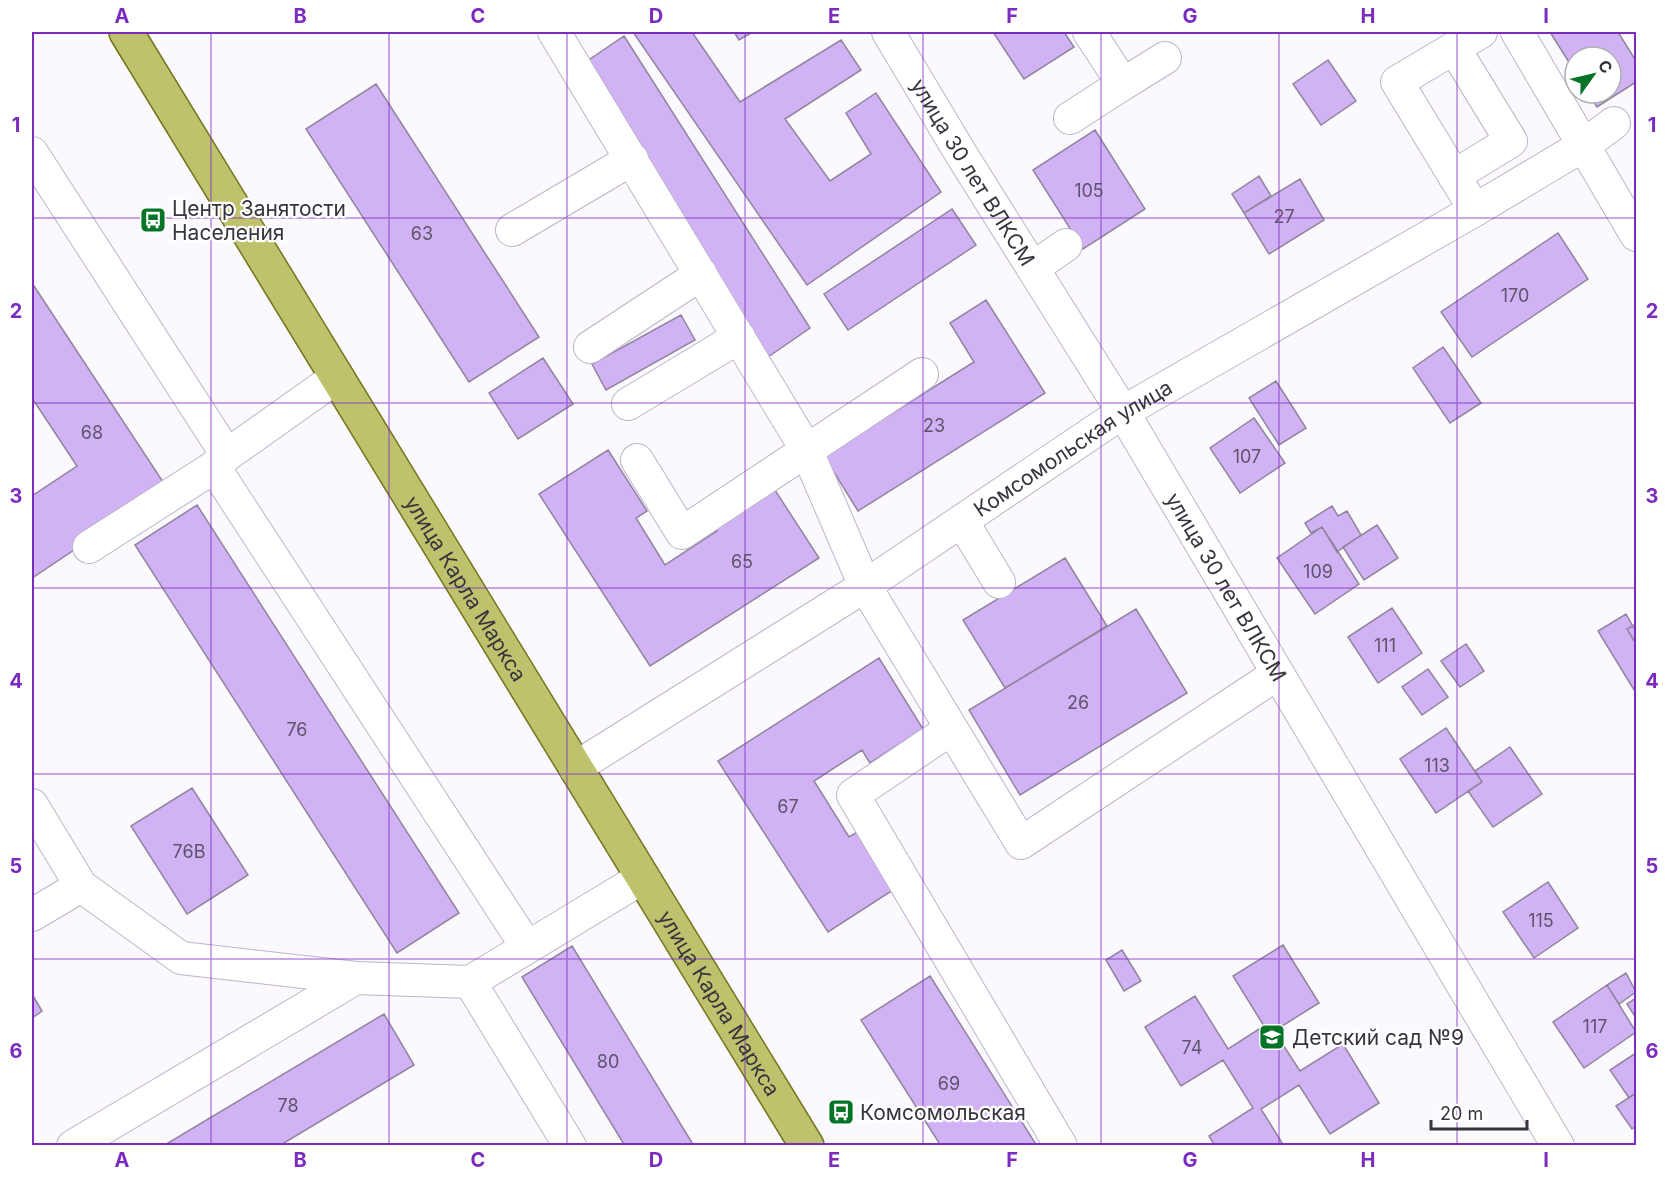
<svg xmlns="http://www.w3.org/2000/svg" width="1668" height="1177" viewBox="0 0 1668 1177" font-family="Inter,sans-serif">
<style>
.building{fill:#d1b3f5;stroke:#8f859c;stroke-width:1.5}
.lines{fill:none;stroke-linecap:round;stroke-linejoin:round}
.minor-casing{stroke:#beb4cc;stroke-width:34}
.major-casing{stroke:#73761c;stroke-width:36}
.minor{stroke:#fff;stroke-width:32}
.major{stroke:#bec26d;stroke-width:33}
.grid{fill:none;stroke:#7b2cbf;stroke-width:1.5;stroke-opacity:0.55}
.labels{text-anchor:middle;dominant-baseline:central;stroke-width:4.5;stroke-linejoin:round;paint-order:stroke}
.number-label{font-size:18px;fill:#5e546b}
.street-label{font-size:21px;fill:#38343d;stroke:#fff}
.poi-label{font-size:21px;fill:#38343d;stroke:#fff;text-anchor:start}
.neatline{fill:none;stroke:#7b2cbf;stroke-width:2}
.grid-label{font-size:20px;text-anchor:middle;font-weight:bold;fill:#7b2cbf}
</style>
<rect width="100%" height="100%" fill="#fbf8fe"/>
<path class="building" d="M633,32H692L740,102L841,40L861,70L785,119L830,181L871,154L846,113L876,93L941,192L807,285Z
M734,32H753L739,40Z
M993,32H1064L1074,47L1024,79Z
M1550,32H1618L1636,61V82L1597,107L1588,93H1611V57H1575V72Z
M624,36L810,328L768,357L583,64Z
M1328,60L1356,101L1321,125L1293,84Z
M376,84L539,337L469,382L306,129Z
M1095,130L1145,209L1083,249L1033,170Z
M1259,176L1271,196L1244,213L1232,194Z
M1300,179L1324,220L1269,254L1244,213Z
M952,209L976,245L848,330L824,294Z
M1558,233L1588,279L1472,357L1441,312Z
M32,283L167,488L32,578V496L77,466L32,398Z
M986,300L1045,393L858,511L824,456L974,362L950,323Z
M681,315L695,340L606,390L592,364Z
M1443,347L1481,403L1450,423L1413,368Z
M543,358L573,404L518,439L489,393Z
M1276,381L1306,428L1279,445L1249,398Z
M1254,418L1285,463L1240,493L1210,448Z
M608,450L647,511L636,518L665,565L717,531L712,522L771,484L819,558L650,666L539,494Z
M197,505L459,913L397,953L135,545Z
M1332,506L1338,516L1347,511L1361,535L1337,552L1322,527L1311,533L1305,523Z
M1377,525L1398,558L1364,580L1343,547Z
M1322,527L1359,584L1315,614L1277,558Z
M1065,558L1107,626L1005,688L963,620Z
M1392,608L1422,653L1378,683L1348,637Z
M1136,609L1187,693L1020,795L969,710Z
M1626,614L1636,632V693L1598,631Z
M1636,624V644L1627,629Z
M1466,644L1484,671L1460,687L1441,661Z
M879,658L923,729L870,763L862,750L814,781L849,837L859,831L896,888L828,932L718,761Z
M1428,669L1448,697L1422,715L1402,687Z
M1446,728L1482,782L1436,813L1400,759Z
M1510,747L1542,794L1493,827L1468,791L1482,782L1475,771Z
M192,788L248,875L187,914L131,826Z
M1548,882L1578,928L1534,958L1503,912Z
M1283,945L1319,1003L1274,1031L1300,1071L1343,1044L1379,1103L1330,1134L1299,1085L1261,1109L1284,1146H1215L1209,1136L1253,1108L1223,1060L1181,1086L1145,1027L1195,996L1228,1049L1264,1026L1233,976Z
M572,946L694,1146H625L522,977Z
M1122,950L1141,981L1124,991L1106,960Z
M1626,973L1636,992L1619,1004L1607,985Z
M930,976L1037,1146H941L861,1020Z
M1607,985L1636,1032L1584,1068L1553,1022Z
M32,994L42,1011L32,1018Z
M1636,998V1018L1627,1004Z
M384,1014L414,1065L279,1146H163Z
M1636,1053V1093L1629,1098L1610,1070Z
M1636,1093V1126L1632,1129L1616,1106Z"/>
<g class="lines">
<defs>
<g id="minor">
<path d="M554,32L806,449L865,586L1021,843L1277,674"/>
<path id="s1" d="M888,32L961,154L1123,412L1558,1146"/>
<path d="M1517,32L1636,235"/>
<path d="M1123,84L1165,58"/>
<path d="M1070,118L1123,84L1089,32"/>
<path d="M32,153L227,455"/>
<path d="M1454,176L1511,141L1454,48"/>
<path d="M1475,210L1397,82L1481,32"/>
<path d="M512,230L632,159"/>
<path d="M1033,268L1066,245"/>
<path d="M590,347L701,274"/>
<path d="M628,404L739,337"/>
<path d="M637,460L682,533L922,374"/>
<path d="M214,467L527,947"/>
<path d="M962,521L999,582"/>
<path d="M89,547L214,467L227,455L337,377"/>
<path d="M951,729L853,795L1061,1146"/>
<path id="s2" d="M575,768L865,586L1123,412L1475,210L1584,145L1614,123"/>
<path d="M32,805L81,886L181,958L356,978"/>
<path d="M32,915L81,886"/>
<path d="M470,982L570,1146"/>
<path d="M73,1146L356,978L470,982L642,878"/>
</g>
<g id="major">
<path id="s3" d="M126,32L807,1146"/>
</g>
</defs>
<use href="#minor" class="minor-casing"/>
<use href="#major" class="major-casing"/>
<use href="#minor" class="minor"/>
<use href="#major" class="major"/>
</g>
<path class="grid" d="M211,32V1146M389,32V1146M567,32V1146M745,32V1146M923,32V1146M1101,32V1146M1279,32V1146M1457,32V1146M32,218H1636M32,403H1636M32,588H1636M32,774H1636M32,959H1636"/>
<defs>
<symbol id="bus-square" viewBox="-11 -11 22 22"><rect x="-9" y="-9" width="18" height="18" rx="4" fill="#057427" stroke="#fff"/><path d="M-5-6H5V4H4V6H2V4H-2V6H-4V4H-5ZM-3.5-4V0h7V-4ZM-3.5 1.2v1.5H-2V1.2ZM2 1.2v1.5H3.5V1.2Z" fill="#fff"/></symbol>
<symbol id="school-square" viewBox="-11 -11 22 22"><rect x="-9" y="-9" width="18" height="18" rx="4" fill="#057427" stroke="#fff"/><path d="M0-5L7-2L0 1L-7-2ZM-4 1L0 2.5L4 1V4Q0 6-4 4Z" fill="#fff"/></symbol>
</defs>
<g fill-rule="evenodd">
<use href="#bus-square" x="138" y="205" width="30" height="30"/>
<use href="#school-square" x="1257" y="1022" width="30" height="30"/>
<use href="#bus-square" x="826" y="1097" width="30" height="30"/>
</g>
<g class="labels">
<g class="number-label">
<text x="1089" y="190">105</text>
<text x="1284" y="216">27</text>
<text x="422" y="233">63</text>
<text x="1515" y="295">170</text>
<text x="934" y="425">23</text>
<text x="92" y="432">68</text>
<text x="1247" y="456">107</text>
<text x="742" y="561">65</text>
<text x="1318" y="571">109</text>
<text x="1385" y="645">111</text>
<text x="1078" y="702">26</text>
<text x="297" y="729">76</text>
<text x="1437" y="765">113</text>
<text x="788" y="806">67</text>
<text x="189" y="851">76В</text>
<text x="1541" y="920">115</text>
<text x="1595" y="1026">117</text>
<text x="1192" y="1047">74</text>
<text x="608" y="1061">80</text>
<text x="949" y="1083">69</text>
<text x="288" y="1105">78</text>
</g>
<g class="street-label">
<text stroke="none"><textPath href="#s1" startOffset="164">улица 30 лет ВЛКСМ</textPath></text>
<text stroke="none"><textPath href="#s2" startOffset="592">Комсомольская улица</textPath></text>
<text stroke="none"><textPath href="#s1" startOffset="650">улица 30 лет ВЛКСМ</textPath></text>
<text stroke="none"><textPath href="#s3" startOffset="652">улица Карла Маркса</textPath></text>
<text stroke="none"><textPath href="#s3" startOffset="1138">улица Карла Маркса</textPath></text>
</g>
<g class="poi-label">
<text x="172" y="208">Центр Занятости<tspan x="172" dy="24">Населения</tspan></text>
<text x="1292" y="1037">Детский сад №9</text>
<text x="860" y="1112">Комсомольская</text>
</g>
</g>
<rect width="1668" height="1177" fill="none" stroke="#ffffff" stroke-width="66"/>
<g transform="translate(1593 75) rotate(56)"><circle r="28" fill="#ffffff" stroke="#afaeb1" stroke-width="1.5"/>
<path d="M0-4.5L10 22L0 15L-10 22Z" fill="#057427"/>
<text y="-9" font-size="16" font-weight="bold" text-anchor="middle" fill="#38343d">С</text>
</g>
<path d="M1431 1120v9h96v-9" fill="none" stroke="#38343d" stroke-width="3"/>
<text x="1440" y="1120" font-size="18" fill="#38343d" stroke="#ffffff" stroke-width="4.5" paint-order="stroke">20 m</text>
<rect x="33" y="33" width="1602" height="1111" class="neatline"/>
<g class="grid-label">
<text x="122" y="23">A</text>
<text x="300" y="23">B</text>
<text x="478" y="23">C</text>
<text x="656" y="23">D</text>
<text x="834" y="23">E</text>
<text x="1012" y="23">F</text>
<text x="1190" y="23">G</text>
<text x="1368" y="23">H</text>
<text x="1546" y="23">I</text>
<text x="16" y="132">1</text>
<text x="1652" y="132">1</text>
<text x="16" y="318">2</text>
<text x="1652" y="318">2</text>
<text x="16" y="503">3</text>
<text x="1652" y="503">3</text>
<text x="16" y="688">4</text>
<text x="1652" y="688">4</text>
<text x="16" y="873">5</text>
<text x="1652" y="873">5</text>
<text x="16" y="1058">6</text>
<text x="1652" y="1058">6</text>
<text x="122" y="1167">A</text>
<text x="300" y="1167">B</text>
<text x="478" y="1167">C</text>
<text x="656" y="1167">D</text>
<text x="834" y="1167">E</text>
<text x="1012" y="1167">F</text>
<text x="1190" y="1167">G</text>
<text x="1368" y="1167">H</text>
<text x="1546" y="1167">I</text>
</g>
</svg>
